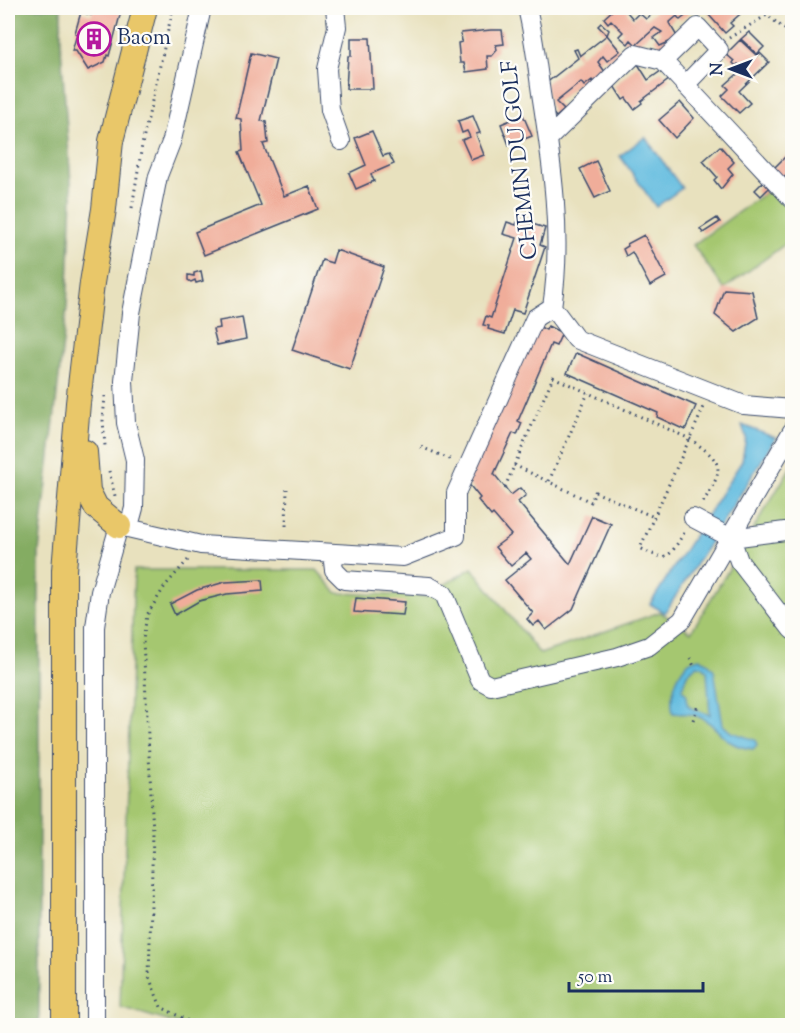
<svg xmlns="http://www.w3.org/2000/svg" width="800" height="1033" viewBox="0 0 800 1033" font-family="'Sorts Mill Goudy',serif">
<style>
.green{fill:#a5c770;stroke:#607b67;stroke-width:1.5}
.forest{fill:#84ac62;stroke:#506e60;stroke-width:1.5}
.water{fill:#61bbdf;stroke:#3e759e;stroke-width:1.5;fill-rule:evenodd}
.building{fill:#f0ad9a}
.lines{fill:none;stroke-linecap:round;stroke-linejoin:round}
.minor-casing{stroke:#3a4a6c;stroke-width:20}
.major-casing{stroke:#3a4a6c;stroke-width:26}
.path{stroke:#3a4a6c;stroke-width:3;stroke-dasharray:1.5 4.5;stroke-linecap:butt}
.minor{stroke:#fff;stroke-width:18}
.major{stroke:#e9c769;stroke-width:24}
.labels{text-anchor:middle;dominant-baseline:central;stroke-width:4.5;stroke-linejoin:round;paint-order:stroke}
.poi-label{font-size:22px;fill:#1b2f5e;stroke:#fdfcf7;text-anchor:start}
.street-label{font-size:22px;fill:#1b2f5e;stroke:#fdfcf7}
</style>
<rect width="100%" height="100%" fill="#fdfcf7"/>
<filter id="ink" filterUnits="userSpaceOnUse"><feTurbulence type="fractalNoise" baseFrequency=".0167" numOctaves="2"/><feDisplacementMap in="SourceGraphic" scale="12" xChannelSelector="R" yChannelSelector="G"/><feConvolveMatrix kernelMatrix="1 2 1 2 8 2 1 2 1" color-interpolation-filters="sRGB"/></filter>
<filter id="wash" filterUnits="userSpaceOnUse"><feTurbulence type="fractalNoise" baseFrequency=".008" numOctaves="4" result="noise"/><feDisplacementMap in="SourceGraphic" scale="24" xChannelSelector="R" yChannelSelector="G"/><feGaussianBlur stdDeviation="1.35" result="paint"/><feColorMatrix in="noise" values="0 0 0 0 0 0 0 0 0 0 0 0 0 0 0 0 0 1.4 0 .05"/><feComposite in="paint" operator="in"/></filter>
<g filter="url(#wash)">
<rect width="100%" height="100%" fill="#e8e1be"/>
<path class="green" d="M773,187L792,213V239L724,289L693,245Z
M792,465V1025L184,1026L120,1007L134,570H317L337,593L426,596L472,568L540,654L660,612L691,632Z"/>
<path class="forest" d="M8,8H61V47L72,196L67,307L39,552V1026L8,1025Z"/>
<path class="water" d="M645,137L682,188L656,207L620,156Z
M742,425L776,438L665,613L650,604L742,461L746,437Z
M700,658L708,663L714,670L723,725L731,732L755,740L757,745L753,749C720,746 721,725 697,716C690,713 681,714 673,713C668,695 679,660 700,658ZM697,665L703,666L707,671L710,715L691,708L687,704V695L682,689L687,674Z"/>
<g id="blocks">
<path class="building" d="M94,8H122L109,56L107,55L105,62L88,70L76,51H72L77,34L75,33L81,12L91,15Z
M615,8H626L629,10L627,12L633,19L639,13L646,19L659,8H685L689,13L680,20L677,16L669,23L678,38L660,46L654,38L662,32L655,28L636,45L631,40L628,44L619,36L623,32L611,20L608,23L604,18Z
M715,8H747L730,23L733,26L725,33L708,14Z
M601,23L609,30L607,35L620,51L607,61L603,56L598,62L608,76L597,87L592,80L584,86L581,82L556,102L564,110L556,117L552,112L545,84L578,58L574,50L577,49L580,56L607,35L598,26Z
M491,30H502L504,44L496,45L497,50L492,56H487L488,69L466,72L464,63H460L458,43L462,42L461,33Z
M749,32L764,47L757,54L741,39Z
M351,38H370L373,89H346L348,56H351Z
M740,40L757,56L760,53L769,62L739,91L750,103L739,113L722,96L729,89L725,85L743,69L738,64L736,66L733,63L734,61L726,54Z
M251,53L276,59L261,121L266,122L268,143L263,144L284,196L309,186L318,209L204,255L195,232L261,205L239,152L243,151L241,119L236,118Z
M638,64L648,80L661,71L670,79L641,101L642,103L634,109L626,98L623,100L614,86Z
M680,102L694,118L675,138L659,120Z
M523,115L532,136L509,145L501,124Z
M473,116L480,133L476,134L484,155L471,160L462,140L470,137L467,131L462,133L458,121Z
M372,131L383,156L389,154L394,164L371,174L374,181L356,189L349,173L366,165L355,138Z
M720,146L734,162L728,168L733,174L721,189L714,180L717,177L703,161Z
M787,155L790,157L792,155V169L782,180L772,170Z
M596,161L610,191L595,198L580,169Z
M763,182L769,188L761,196L755,190Z
M717,218L720,222L703,233L700,229Z
M523,221L545,228L540,245L545,247L523,313L513,310L505,334L488,329L489,326L483,325L486,316L491,318L517,238L503,234L507,222L516,225L517,222L522,223Z
M644,235L666,277L650,286L632,252L626,256L623,249L628,246L627,244Z
M336,250L384,267L350,369L292,350L322,260L332,263Z
M201,271L203,281L196,283L195,280L191,282L188,280V275L194,276V273Z
M724,289L752,291L758,318L736,332L715,315Z
M242,317L246,339L217,345L213,329L220,328L219,321Z
M538,326L546,330L548,326L562,333L556,346L551,344L518,421L522,423L517,435L513,433L494,474L511,495L520,488L526,495L518,502L570,564L592,516L611,524L573,609L546,630L539,621L533,626L527,619L533,613L505,580L531,559L526,553L511,566L495,547L511,535L493,514L491,516L478,500L480,498L467,482Z
M576,353L696,406L685,430L657,417L658,413L567,373Z
M262,580L263,591L227,594L199,601L175,615L170,604L197,590L225,582Z
M356,598L405,602L403,615L354,612Z"/>
</g>
</g>
<g filter="url(#ink)">
<use href="#blocks" fill-opacity="0" stroke="#3a4a6c" stroke-width="1.5"/>
<g class="lines">
<defs>
<path id="minor" d="M335,8L337,27L327,69L330,110L341,141
M527,8C534,36 537,65 541,93C552,163 563,237 552,307
M685,85L719,50L698,27L663,61L792,199
M548,139L635,54L663,61
M552,307L576,339L744,405L792,409
M693,518L731,538L785,531L792,532
M119,526L201,545L403,557L456,536V493L535,318L552,307
M731,538L739,561L792,630
M332,553L334,570L344,580L429,586L444,594L480,680L491,686L617,657L649,646L682,620L792,431
M95,1026V627L100,592L119,526L131,519L134,508L135,460L126,423L124,381L131,313L158,176L172,140L202,8"/>
<path id="major" d="M85,452L88,491L96,507L119,526
M64,1026V570L78,403L92,283L104,209L111,141L145,8"/>
</defs>
<use href="#minor" class="minor-casing"/>
<use href="#major" class="major-casing"/>
<path class="path" d="M729,38L767,15L792,35
M132,208L142,145L173,8
M105,396L103,420L105,446
M421,447L452,460
M514,465L591,502L595,492L654,517
M109,471L115,496
M549,481L588,393
M505,487L553,377L690,439C726,464 724,468 702,504
M286,526L287,489
M684,533C668,558 669,563 640,548L704,407
M188,560L165,586L147,615L143,640L153,832L149,977L161,1007L198,1026
M690,658L695,668
M693,720L698,705"/>
<use href="#minor" class="minor"/>
<use href="#major" class="major"/>
</g>
</g>
<defs>
<symbol id="building-ring" viewBox="-11 -11 22 22"><circle r="9.5" fill="#fdfcf7" stroke="#b5179e" stroke-width="1.5"/><path d="M-4-6H4V6H1V3H-1V6H-4ZM-2.5-4.3h1.7v1.8h-1.7ZM.8-4.3h1.7v1.8H.8ZM-2.5-1h1.7V.8h-1.7ZM.8-1h1.7V.8H.8Z" fill="#b5179e"/></symbol>
</defs>
<g fill-rule="evenodd">
<use href="#building-ring" x="75" y="20" width="38" height="38"/>
</g>
<g class="labels">
<g class="poi-label">
<text x="117" y="39">Baom</text>
</g>
<g class="street-label">
<text transform="translate(521 160) rotate(-96)">CHEMIN DU GOLF</text>
</g>
</g>
<rect width="800" height="1033" fill="none" stroke="#fdfcf7" stroke-width="30"/>
<g transform="translate(731 69) rotate(270)" stroke="#fdfcf7" stroke-width="4.5" paint-order="stroke">
<path d="M0-4.5L10 22L0 15L-10 22Z" fill="#1b2f5e"/>
<text y="-9" font-size="16" font-weight="bold" text-anchor="middle" fill="#1b2f5e">N</text>
</g>
<path d="M569 982v9h134v-9" fill="none" stroke="#1b2f5e" stroke-width="3"/>
<text x="578" y="982" font-size="18" fill="#1b2f5e" stroke="#fdfcf7" stroke-width="4.5" paint-order="stroke">50 m</text>
</svg>
